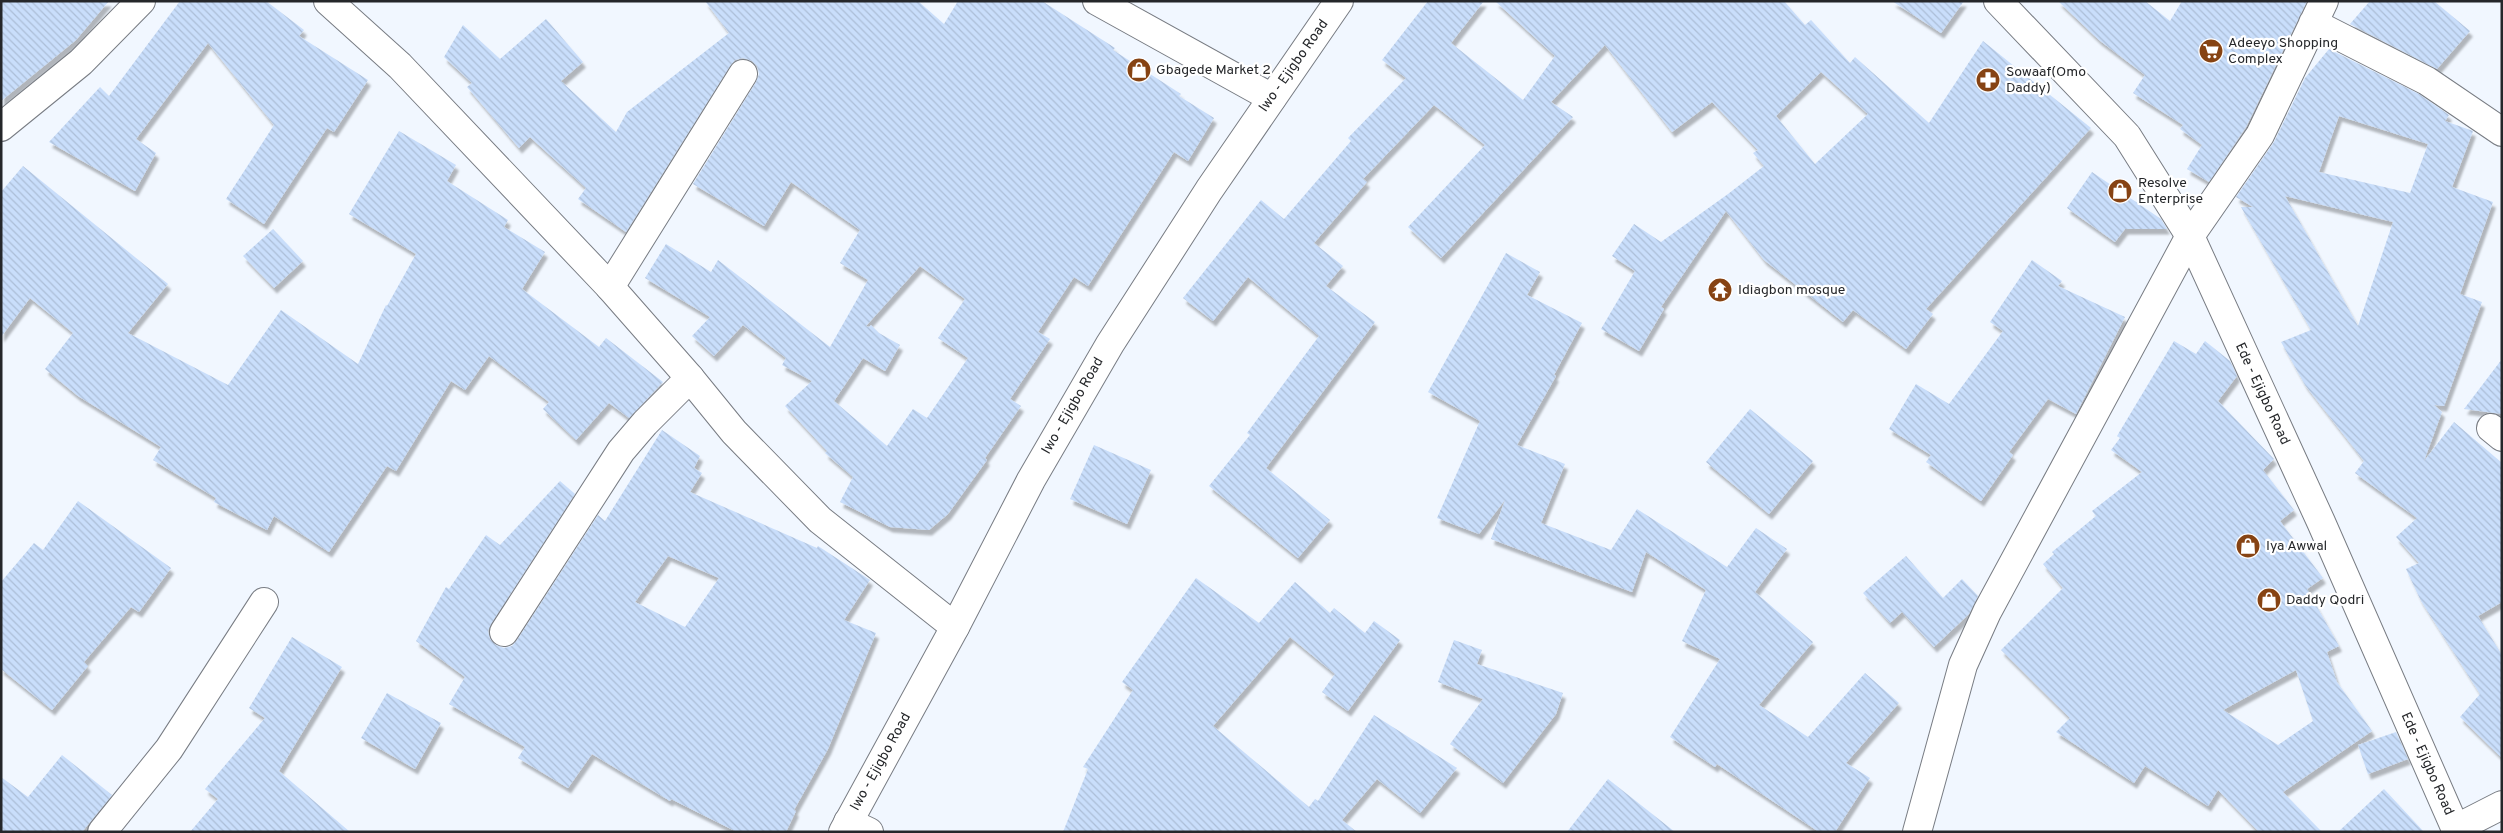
<svg xmlns="http://www.w3.org/2000/svg" width="2503" height="833" viewBox="0 0 2503 833" font-family="Overpass,sans-serif">
<style>
.building{fill:url(#building-back-hatch);fill-rule:evenodd;filter:url(#shadow)}
.lines{fill:none;stroke-linecap:round;stroke-linejoin:round}
.minor-casing{stroke:#787c83;stroke-width:30}
.tertiary-casing{stroke:#787c83;stroke-width:30}
.secondary-casing{stroke:#787c83;stroke-width:30}
.primary-casing{stroke:#787c83;stroke-width:30}
.minor{stroke:#fff;stroke-width:28}
.tertiary{stroke:#fff;stroke-width:28}
.secondary{stroke:#fff;stroke-width:28}
.primary{stroke:#fff;stroke-width:28}
.labels{text-anchor:middle;dominant-baseline:central;stroke-width:4.5;stroke-linejoin:round;paint-order:stroke}
.poi-label{font-size:14px;fill:#25272a;stroke:#fff;text-anchor:start}
.street-label{font-size:14px;fill:#25272a;stroke:#fff}
</style>
<defs>
<pattern id="building-back-hatch" width="6" height="6" patternUnits="userSpaceOnUse" patternTransform="scale(1.25)"><rect width="6" height="6" fill="#c9defb"/><path d="M-1 5l2 2M0 0l6 6M5-1l2 2" fill="none" stroke="#acbed7"/></pattern>
<filter id="shadow"><feDropShadow dx="3" dy="5.5" stdDeviation="1" flood-color="#0004"/></filter>
</defs>
<rect width="100%" height="100%" fill="#f1f7ff"/>
<path class="building" d="M1,1H109L76,40L1,101Z
M180,1H266L304,30L299,36L368,80L334,132L327,128L264,224L226,199L274,125L208,43L136,139L156,153L135,191L49,142L100,87L109,96Z
M705,1H918L944,24L958,1H1042L1115,48L1113,50L1181,94L1179,96L1214,118L1188,161L1174,152L1088,286L1074,277L1038,332L1050,339L1010,399L1021,406L985,458L987,460L948,514L929,530L890,527L840,502L853,477L825,453L827,451L785,406L812,381L782,365L786,358L743,325L714,356L692,336L710,317L645,278L666,244L711,272L718,260L830,347L868,280L840,263L860,230L791,182L764,226L693,184L756,82L759,74L757,66L752,61L743,58L735,60L730,66L626,232L578,199L586,188L530,137L519,148L467,87L472,83L444,57L463,25L500,59L546,19L583,62L561,81L616,132L627,112L729,33ZM920,266L965,299L938,338L968,358L927,418L913,409L887,446L834,401L863,358L885,371L900,345L879,333L871,325L869,327L866,326Z
M1428,1H1484L1451,43L1523,100L1555,56L1495,1H1784L1805,25L1811,20L1850,63L1855,57L1929,123L1983,41L2091,128L1926,309L1933,314L1906,349L1853,310L1843,322L1764,260L1726,211L1661,307L1664,309L1639,351L1601,329L1635,271L1612,256L1634,224L1661,242L1728,194L1764,166L1753,153L1758,150L1712,102L1672,132L1605,45L1551,102L1573,117L1441,258L1408,227L1485,145L1434,105L1363,179L1367,182L1314,243L1343,266L1326,286L1375,322L1266,468L1330,520L1298,558L1209,486L1250,435L1247,433L1319,336L1248,277L1213,321L1183,298L1261,200L1284,219L1351,141L1348,138L1406,78L1382,60ZM1821,72L1868,114L1815,164L1776,116Z
M1892,1H1964L1941,33Z
M2058,1H2145L2170,21L2182,1H2307L2246,127L2209,182L2187,169L2202,145L2180,129L2183,125L2133,93L2145,75L2099,40Z
M2370,1H2434L2470,31L2437,69L2350,24Z
M2329,49L2419,94L2449,115L2445,121L2473,131L2452,187L2493,202L2460,294L2482,302L2444,406L2434,405L2442,412L2424,461L2454,422L2502,463V602L2478,616L2502,655V758L2460,717L2480,694L2421,601L2406,569L2419,563L2396,537L2417,518L2355,473L2364,461L2305,385L2281,342L2311,330L2241,207H2253L2236,197L2274,142L2305,78ZM2339,116L2428,144L2410,193L2319,172ZM2285,196L2393,222L2358,326L2309,238Z
M399,131L456,165L447,181L508,220L504,227L545,252L522,289L599,347L606,338L663,382L629,418L609,403L576,440L543,409L549,402L489,356L465,390L451,381L396,471L387,466L329,552L274,516L267,530L214,502L216,498L153,460L161,447L78,396L45,369L73,333L30,298L1,337V192L23,166L168,284L128,333L228,385L281,310L358,364L386,305L387,306L416,254L349,214Z
M2092,172L2161,219L2167,229H2125L2115,242L2067,208Z
M273,229L303,261L274,288L243,256Z
M1506,253L1540,272L1527,295L1582,323L1554,375L1556,376L1517,445L1565,464L1541,523L1611,550L1637,509L1727,567L1756,528L1787,549L1755,592L1813,642L1759,705L1808,737L1865,673L1899,703L1846,763L1870,778L1835,832H1819L1717,764L1715,767L1670,737L1720,659L1682,641L1706,590L1646,552L1632,592L1491,539L1505,500L1479,534L1437,518L1480,421L1428,392Z
M2032,260L2062,281L2058,286L2125,317L2076,414L2048,399L2009,452L2013,455L1981,501L1926,462L1931,455L1889,429L1916,384L1949,404L2003,331L1990,322Z
M2174,341L2196,354L2205,341L2230,361L2237,376L2218,401L2274,459L2263,470L2294,510L2280,521L2323,578L2307,589L2339,646L2327,652L2337,682L2372,731L2283,792L2322,832H2259L2218,790L2208,806L2145,766L2134,783L2056,732L2070,718L2001,650L2063,588L2043,564L2054,554L2052,552L2096,516L2092,511L2142,472L2111,450L2120,438L2117,436ZM2296,670L2313,721L2278,745L2223,710Z
M2502,359V414L2464,409Z
M1750,409L1813,461L1769,514L1706,462Z
M662,430L700,456L694,468L702,473L690,492L817,548L818,546L870,580L844,620L876,633L828,749L794,810L796,811L786,832H737L671,799L670,801L592,754L568,788L518,758L525,747L449,704L465,677L416,641L446,587L449,589L486,535L500,545L560,481L575,494L491,624L488,631L490,639L496,645L504,648L512,646L517,640L598,515L605,521ZM668,556L719,578L685,627L635,602Z
M1094,445L1151,470L1127,524L1070,499Z
M78,501L171,568L139,612L131,607L84,662L88,666L52,710L1,669V582L34,543L43,550Z
M1906,556L1943,598L1962,579L1978,596L1969,614L1934,647L1902,612L1890,623L1863,593Z
M1196,578L1259,623L1295,582L1330,613L1334,608L1365,633L1374,621L1400,640L1348,711L1322,692L1335,674L1290,637L1213,726L1309,807L1315,799L1318,801L1374,715L1457,768L1420,813L1377,779L1342,820L1357,832H1063L1088,769L1083,767L1133,690L1122,682Z
M292,637L342,667L279,771L350,832H190L218,799L205,789L265,718L249,708Z
M1454,640L1482,650L1477,664L1563,693L1556,714L1503,783L1450,744L1483,699L1438,682Z
M387,693L441,723L415,769L361,738Z
M2396,732L2408,759L2368,774L2358,745Z
M62,755L112,795L82,832H1V777L28,797Z
M1608,779L1675,832H1567Z
M2384,789L2424,832H2338Z"/>
<g class="lines">
<defs>
<path id="minor" d="M1097,1L1272,98
M2313,23L2427,81L2502,132
M610,287L743,74
M2491,428L2502,437
M504,632L621,451L645,423L690,378
M848,822L869,832
M2455,829L2502,805
M102,832L169,749L264,602
M1917,832L1963,665L1987,612L2190,236L2260,135L2324,1"/>
<path id="tertiary" d="M328,1L400,66L610,287L690,378L734,432L820,520L955,627"/>
<path id="secondary" d="M1,127L81,62L141,1
M843,832L955,627L1031,480L1110,344L1209,190L1339,1"/>
<path id="primary" d="M1998,1L2127,136L2190,236L2321,522L2457,832"/>
</defs>
<use href="#minor" class="minor-casing"/>
<use href="#tertiary" class="tertiary-casing"/>
<use href="#secondary" class="secondary-casing"/>
<use href="#primary" class="primary-casing"/>
<use href="#minor" class="minor"/>
<use href="#tertiary" class="tertiary"/>
<use href="#secondary" class="secondary"/>
<use href="#primary" class="primary"/>
</g>
<defs>
<symbol id="supermarket-disc" viewBox="-11 -11 22 22"><circle r="9.5" fill="#864313" stroke="#fff"/><path d="M-6-5.5h2.5l.6 2H6L4.5 2H-2.5L-4.4-4H-6ZM-1.5 3.2a1.3 1.3 0 1 0 .1 0ZM3 3.2a1.3 1.3 0 1 0 .1 0Z" fill="#fff"/></symbol>
<symbol id="shop-disc" viewBox="-11 -11 22 22"><circle r="9.5" fill="#864313" stroke="#fff"/><path d="M-5-2.5h2.3a2.7 3.5 0 0 1 5.4 0H5L5.5 6h-11ZM-1.5-2.5h3a1.5 2.3 0 0 0-3 0Z" fill="#fff"/></symbol>
<symbol id="pharmacy-disc" viewBox="-11 -11 22 22"><circle r="9.5" fill="#864313" stroke="#fff"/><path d="M-2-6h4v4h4v4h-4v4h-4v-4h-4v-4h4Z" fill="#fff"/></symbol>
<symbol id="temple-disc" viewBox="-11 -11 22 22"><circle r="9.5" fill="#864313" stroke="#fff"/><path d="M0-6L5-2H3V0L6.5 2.5H4V6H1.5V3h-3V6H-4V2.5H-6.5L-3 0V-2H-5Z" fill="#fff"/></symbol>
</defs>
<g fill-rule="evenodd">
<use href="#supermarket-disc" x="2197" y="37" width="28" height="28"/>
<use href="#shop-disc" x="1125" y="56" width="28" height="28"/>
<use href="#pharmacy-disc" x="1974" y="66" width="28" height="28"/>
<use href="#shop-disc" x="2106" y="177" width="28" height="28"/>
<use href="#temple-disc" x="1706" y="276" width="28" height="28"/>
<use href="#shop-disc" x="2234" y="532" width="28" height="28"/>
<use href="#shop-disc" x="2255" y="586" width="28" height="28"/>
</g>
<g class="labels">
<g class="poi-label">
<text x="2228" y="43">Adeeyo Shopping<tspan x="2228" dy="16">Complex</tspan></text>
<text x="1156" y="70">Gbagede Market 2</text>
<text x="2006" y="72">Sowaaf(Omo<tspan x="2006" dy="16">Daddy)</tspan></text>
<text x="2138" y="183">Resolve<tspan x="2138" dy="16">Enterprise</tspan></text>
<text x="1738" y="290">Idiagbon mosque</text>
<text x="2266" y="546">Iya Awwal</text>
<text x="2286" y="600">Daddy Qodri</text>
</g>
<g class="street-label">
<text transform="translate(1294 66) rotate(-55)">Iwo - Ejigbo Road</text>
<text transform="translate(2262 394) rotate(65)">Ede - Ejigbo Road</text>
<text transform="translate(1073 406) rotate(-60)">Iwo - Ejigbo Road</text>
<text transform="translate(881 762) rotate(-61)">Iwo - Ejigbo Road</text>
<text transform="translate(2427 764) rotate(66)">Ede - Ejigbo Road</text>
</g>
</g>
<rect width="2503" height="833" fill="none" stroke="#25272a" stroke-width="5"/>
</svg>
